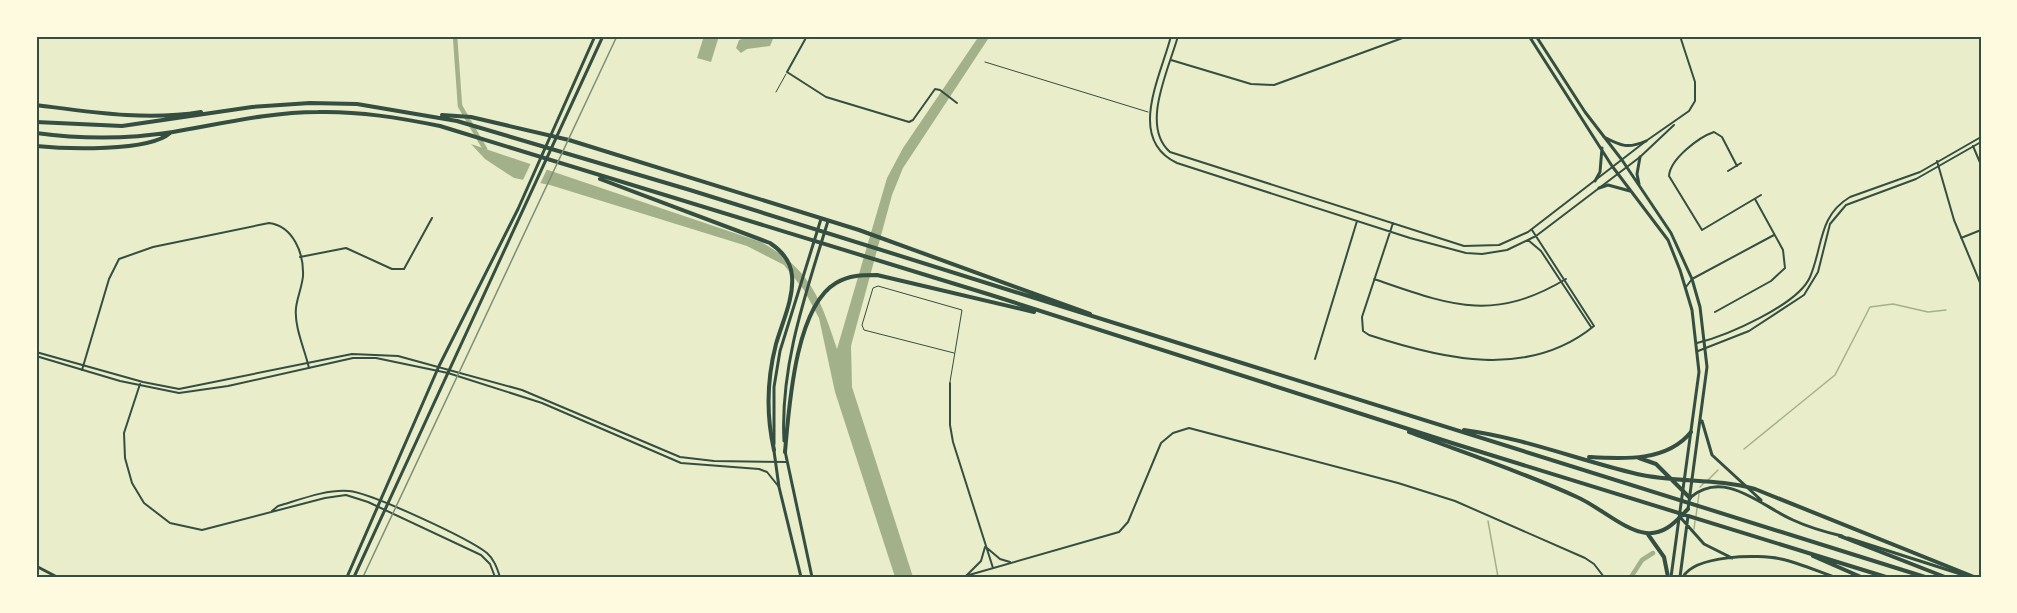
<svg xmlns="http://www.w3.org/2000/svg" width="2017" height="613" viewBox="0 0 2017 613" font-family="'Roboto Condensed',sans-serif">
<style>
.water{fill:#a3b18a}
.pier{fill:#e9edc9}
.lines{fill:none;stroke-linecap:round;stroke-linejoin:round}
.stream{stroke:#a3b18a;stroke-width:1.5}
.canal{stroke:#a3b18a;stroke-width:4.5}
.service{stroke:#344e41;stroke-width:1}
.minor{stroke:#344e41;stroke-width:2}
.tertiary{stroke:#344e41;stroke-width:2}
.secondary{stroke:#344e41;stroke-width:3}
.primary{stroke:#344e41;stroke-width:3}
.motorway{stroke:#344e41;stroke-width:4}
.rail{stroke:#7c8e77;stroke-width:1.5}
.neatline{fill:none;stroke:#344e41;stroke-width:2}
</style>
<rect width="100%" height="100%" fill="#e9edc9"/>
<path class="water" d="M704,36H719L711,62L697,58Z
M751,36L771,37L773,39L770,46L747,49L741,53L736,48L739,40Z
M979,36H990L903,168L892,195L851,346L852,387L913,577H895L835,392L819,318L804,290L784,265L747,246L550,185L514,178L485,159L471,144L761,242C811,270 820,298 837,349L887,178L903,148Z"/>
<path class="pier" d="M532,161L548,167L539,186L522,182Z"/>
<g class="lines">
<path class="stream" d="M1744,449L1835,375L1870,307L1893,304L1928,312L1946,310
M1708,480L1718,470
M1700,487L1704,483
M1696,516L1699,494
M1488,521L1498,577
M1694,529L1695,521"/>
<path class="canal" d="M455,36L460,106L485,149
M1631,577L1642,560L1653,553"/>
<path class="service" d="M985,62L1148,112
M776,92L786,74
M950,382L962,310L878,286L873,288L862,325L864,330L954,353"/>
<path class="minor" d="M807,36L787,72L826,97L909,122L913,120L935,89L940,90L957,103
M1171,36C1161,76 1126,139 1177,163L1410,238L1466,253L1482,254L1507,250L1536,236L1640,157L1674,125
M1178,36C1169,69 1140,126 1170,152L1464,246L1499,245L1528,232L1646,141L1689,111L1695,101V82L1680,36
M1171,60L1251,84L1274,85L1408,36
M1973,146L1981,165
M1937,161L1954,220L1981,285
M1737,166L1722,137L1714,132C1699,137 1670,159 1669,176L1702,230L1761,195
M1728,171L1741,163
M1393,223L1362,317L1363,331L1369,335C1442,359 1528,380 1594,326L1532,230
M1961,238L1981,230
M1528,240L1541,251L1591,327
M300,257L346,248L392,269H404L432,218
M1374,279C1450,305 1492,323 1566,279
M1686,287L1692,279L1774,235
M1715,312L1771,281L1785,268L1783,250L1755,199
M1315,359L1357,221
M82,370L109,279L119,259L153,247L269,223C293,226 304,253 303,276C302,287 297,298 296,308C294,327 305,350 309,368
M950,383V425L953,442L993,568
M140,384L124,433L125,458L132,483L144,503L170,523L202,530L325,498L346,495L368,502L481,555L490,564L495,577
M272,511L278,506C299,500 326,489 349,491C371,493 468,538 487,553C494,559 497,568 500,577
M987,548L1000,559L1010,562
M966,576L981,561L985,547"/>
<path class="tertiary" d="M1697,343C1726,336 1798,305 1810,277C1823,247 1818,216 1850,197L1920,172L1981,137
M1698,351L1749,331L1804,295L1818,272L1830,224L1846,205L1916,179L1981,142
M36,352L143,382L179,389L352,354L398,356L522,390L680,457L714,461L787,462
M36,356L120,381L179,393L228,386L353,358H376L448,373L542,403L681,463L759,469L767,472L779,487
M962,577L1119,532L1128,522L1161,443L1173,433L1189,428L1398,483L1455,501L1585,558L1594,564L1604,577"/>
<path class="secondary" d="M784,441C780,365 806,293 828,221
M774,444V387L780,351L821,219
M774,451L779,487L801,577
M785,451L812,577
M347,577L439,366L518,209L595,36
M354,577L603,36"/>
<path class="primary" d="M1529,36L1612,166L1668,240L1680,270L1692,310L1699,372L1671,577
M1536,36L1585,112L1622,160L1671,233L1692,279L1700,307L1707,367L1688,509
M1604,137C1621,146 1628,149 1646,141
M1595,181L1600,172L1602,148
M1639,184L1637,174L1640,157
M1599,188L1608,185L1630,191
M1702,421L1712,455L1761,500
M1691,497C1725,469 1761,506 1793,520C1808,527 1825,532 1842,536
M1680,517L1704,544L1732,558
M1848,538L1970,577
M36,566L57,577
M1680,577L1688,516
M1683,577C1695,555 1758,554 1781,559C1799,563 1817,571 1834,577"/>
<path class="motorway" d="M36,105C91,112 146,121 201,112
M442,115L471,117L569,140L859,230L1090,314
M36,122L122,126L252,107L310,103L357,104L457,121L690,190L1925,577
M36,133C80,139 129,139 173,132C221,124 269,112 318,112C359,111 400,118 440,126L991,295L1452,443L1886,577
M36,146C65,149 149,152 170,133
M600,179L770,243C782,251 791,262 792,276C794,298 782,323 776,344C767,379 766,415 774,450
M1464,430C1524,438 1578,460 1637,474C1676,483 1717,478 1755,489L1974,577
M1409,432C1465,453 1523,472 1577,497C1598,506 1625,531 1646,533C1665,535 1676,521 1688,509
M785,452C789,408 795,307 836,283C849,275 863,275 877,275L1034,312
M1589,457C1623,459 1667,462 1691,432
M1639,458L1656,464L1690,498
M1647,533L1664,557L1668,577
M1840,536L1945,577
M1813,556L1861,577"/>
<path class="rail" d="M363,577L617,36"/>
</g>
<rect width="2017" height="613" fill="none" stroke="#fefae0" stroke-width="75"/>
<rect x="38" y="38" width="1942" height="538" class="neatline"/>
</svg>
